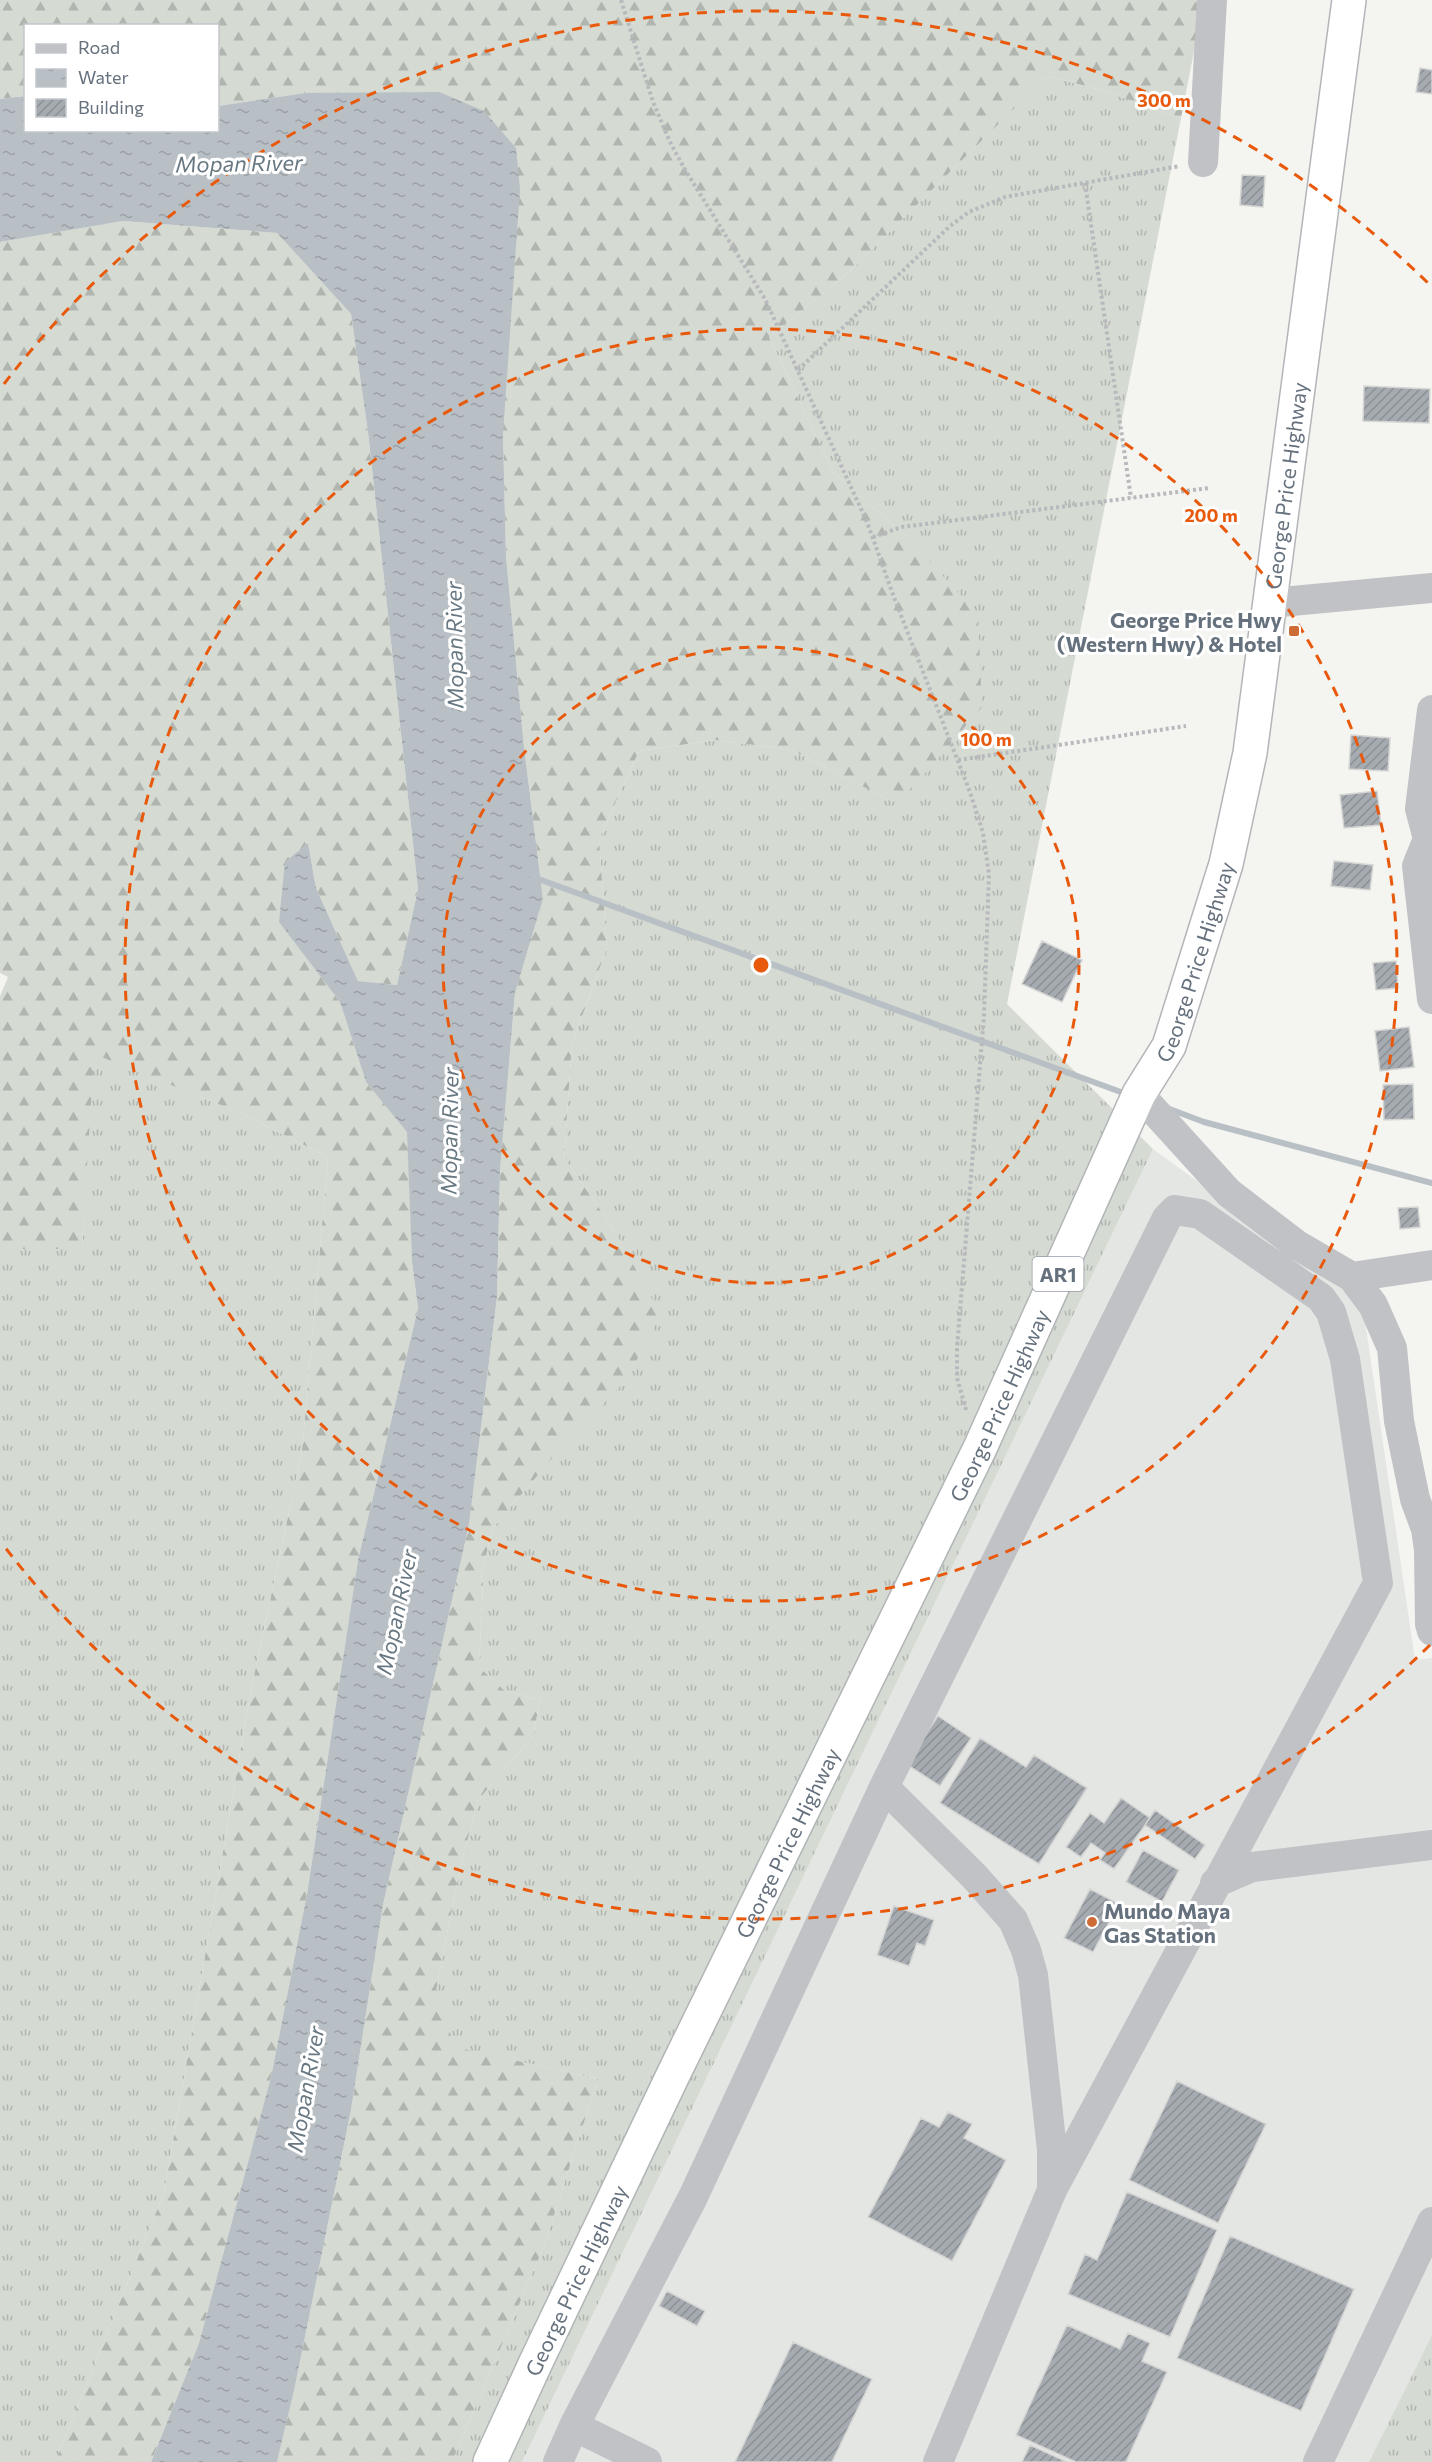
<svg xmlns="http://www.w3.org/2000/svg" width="1432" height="2462" viewBox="0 0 1432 2462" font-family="Commissioner,sans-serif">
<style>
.built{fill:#e4e6e4}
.grass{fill:url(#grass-tufts)}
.forest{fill:url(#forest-firs)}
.water{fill:url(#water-ripples)}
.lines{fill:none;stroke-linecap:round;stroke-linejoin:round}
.stream{stroke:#b9c0c5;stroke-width:6}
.building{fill:url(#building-hatch);stroke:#d5d5d4;stroke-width:1.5}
.highway-casing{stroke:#b2b5b8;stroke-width:36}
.path{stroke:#b7b9bc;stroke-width:4;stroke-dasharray:3 3;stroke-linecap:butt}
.minor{stroke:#c0c2c5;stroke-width:30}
.highway{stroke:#fff;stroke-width:33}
.ring{fill:none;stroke:#e8590c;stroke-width:3;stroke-dasharray:10 8}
.poi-dot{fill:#ce6c37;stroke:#fff;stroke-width:2}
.labels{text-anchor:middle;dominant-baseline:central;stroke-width:6;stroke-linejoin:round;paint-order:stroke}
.shield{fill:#fff;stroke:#949ca5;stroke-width:1.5}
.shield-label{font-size:20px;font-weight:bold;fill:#66717e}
.street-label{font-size:21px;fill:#66717e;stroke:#fff}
.poi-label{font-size:21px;font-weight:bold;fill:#66717e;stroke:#fff;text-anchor:end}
.water-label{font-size:22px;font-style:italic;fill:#687882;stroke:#fff}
.centre{fill:#e8590c;stroke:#fff;stroke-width:3}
.ring-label{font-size:18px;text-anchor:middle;font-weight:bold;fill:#e8590c;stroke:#fff;stroke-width:6;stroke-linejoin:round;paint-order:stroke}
</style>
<defs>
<pattern id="grass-tufts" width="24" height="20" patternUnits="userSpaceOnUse" patternTransform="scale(1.5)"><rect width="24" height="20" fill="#d5dad2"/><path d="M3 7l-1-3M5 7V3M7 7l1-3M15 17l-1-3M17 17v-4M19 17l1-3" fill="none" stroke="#b1b5b0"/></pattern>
<pattern id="forest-firs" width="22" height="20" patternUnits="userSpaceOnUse" patternTransform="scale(1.5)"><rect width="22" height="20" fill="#d5dad2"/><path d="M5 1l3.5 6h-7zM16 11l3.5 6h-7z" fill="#b1b5b0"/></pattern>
<pattern id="water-ripples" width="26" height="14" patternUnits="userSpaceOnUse" patternTransform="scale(1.5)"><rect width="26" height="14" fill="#b9c0c5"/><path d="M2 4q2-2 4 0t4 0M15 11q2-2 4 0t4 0" fill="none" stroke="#9aa0a5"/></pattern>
<pattern id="building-hatch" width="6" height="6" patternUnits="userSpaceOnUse" patternTransform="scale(1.5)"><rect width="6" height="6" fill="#a5abb0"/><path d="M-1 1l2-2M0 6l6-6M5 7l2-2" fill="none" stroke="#8a9094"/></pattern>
</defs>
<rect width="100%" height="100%" fill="#f4f4f1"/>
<path class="built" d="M1153,1149L1362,1301L1415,1660L1432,1658V2335L1369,2462H522Z"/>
<path class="grass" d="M1047,76L1101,90L1181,118L1007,1004L1153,1149L522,2462H452L544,2246L598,2079L454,2047L436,1991L461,1863L479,1799L533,1736L540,1700L505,1691L479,1667L483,1583L481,1575L493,1528L555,1455L660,1315L613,1228L564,1158L572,1044L607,948L599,839L639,751L715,740L792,750L893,802L909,539L833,472L769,337L848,273Z
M93,1053L238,1112L328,1157L302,1451L251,1690L164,2193L55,2462H0V1249H82Z
M1432,2335V2462H1369Z"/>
<path class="forest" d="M0,0H1204L1181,118L1101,90L1047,76L848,273L769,337L833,472L909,539L978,614L982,707L915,785L893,802L792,750L715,740L639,751L599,839L607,948L572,1044L564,1158L613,1228L661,1315L626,1380L555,1455L493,1528L481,1575L483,1583L479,1667L505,1691L540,1700L533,1736L479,1799L461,1863L436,1991L455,2047L598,2079L544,2246L452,2462H277L294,2391L351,2110L383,1905L469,1525L497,1297L500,1171L515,993L543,899L524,747L506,556L503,434L305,93L218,106V26H26L25,96L0,99Z
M123,221L277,233L351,314L368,432L418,889L397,985L358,981L316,888L308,843L279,921L340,1002L366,1082L408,1132L412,1262L418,1308L358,1560L307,1894L271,2077L199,2343L151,2462H55L164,2193L251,1690L302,1451L328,1157L238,1112L94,1054L82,1249H0V996L8,977L0,973V242Z"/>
<path class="water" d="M439,92L484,111L516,148L520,189L503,434L506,556L524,747L543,899L515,993L500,1171L497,1297L469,1525L383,1905L351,2110L294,2391L277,2462H151L199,2343L271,2077L307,1894L358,1560L418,1308L412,1262L407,1132L366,1082L340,1002L279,922L285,862L308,843L316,888L358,981L397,985L418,889L368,432L351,314L277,233L123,221L0,242V99L25,96L26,130H218V106L305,93Z"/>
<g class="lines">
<path class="stream" d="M533,877L1129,1095
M1167,1108L1204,1122L1432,1183"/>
</g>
<path class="building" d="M1420,68L1432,70V94L1416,92Z
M1242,175L1265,176L1263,207L1240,205Z
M1364,386L1430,389L1429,423L1363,421Z
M1351,735L1390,738L1388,771L1349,769Z
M1377,791L1381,825L1344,828L1340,795Z
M1334,861L1373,865L1370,890L1331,886Z
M1042,941L1082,960L1062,1002L1022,984Z
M1396,961L1398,988L1376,990L1373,963Z
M1409,1027L1414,1067L1380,1071L1375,1031Z
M1413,1084L1414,1119L1384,1120L1383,1085Z
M1418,1207L1420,1227L1400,1229L1398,1208Z
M938,1716L971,1738L940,1786L906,1764Z
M980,1738L1026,1767L1034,1755L1087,1788L1039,1864L940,1803Z
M1121,1798L1150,1818L1114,1869L1100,1860L1105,1853L1091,1843L1081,1857L1066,1847L1090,1813L1104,1823Z
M1155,1810L1205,1845L1195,1859L1145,1825Z
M1143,1850L1179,1870L1162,1902L1126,1882Z
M1090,1889L1119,1904L1093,1952L1064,1938Z
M894,1906L934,1920L925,1946L917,1943L909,1966L877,1955Z
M1177,2081L1266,2124L1218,2223L1129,2180Z
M948,2112L972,2124L964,2138L1006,2160L952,2261L868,2217L921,2118L939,2127Z
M1127,2192L1217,2230L1170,2337L1068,2294L1085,2254L1097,2260Z
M1230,2236L1354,2289L1301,2411L1177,2358Z
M667,2291L705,2311L697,2326L659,2306Z
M1067,2325L1120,2349L1128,2333L1150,2343L1142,2361L1167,2372L1126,2462H1076L1016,2435Z
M793,2342L872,2379L832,2462H735Z
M1030,2445L1067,2462H1022Z"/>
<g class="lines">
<defs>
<g id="highway">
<path id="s1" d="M490,2462L536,2362L674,2073L980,1448L1139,1094L1169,1046L1226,864L1250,753L1349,0"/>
</g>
</defs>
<use href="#highway" class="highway-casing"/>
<path class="path" d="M621,0L653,102L670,142L684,168L765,299L867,522L895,600L970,792L983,833L989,874L984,1016L957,1348V1378L967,1413
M1085,183L1131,498
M798,370L950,226L969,212L1005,197L1180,166
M873,537L902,527L1209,488
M958,760L1186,726"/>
<path class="minor" d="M1203,162L1212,0
M1270,603L1432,588
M1432,710L1420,809L1428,839L1432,841
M1428,839L1417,866L1432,999
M1139,1094L1229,1193L1297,1245L1352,1277L1432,1265
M1352,1277L1373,1305L1392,1348L1399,1421L1415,1499L1426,1529L1429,1550L1430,1624L1432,1631
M884,1787L974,1876L1013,1920L1026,1950L1033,1975L1052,2150V2189
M1215,1883L1252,1867L1432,1845
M574,2426L647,2462
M558,2462L574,2426L693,2197L884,1787L1167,1218L1175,1210L1200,1214L1321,1298L1331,1312L1345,1359L1378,1583L1052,2190L938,2462
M1318,2462L1432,2222"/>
<use href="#highway" class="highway"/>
</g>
<g class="ring">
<circle cx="761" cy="965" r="318"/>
<circle cx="761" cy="965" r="636"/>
<path d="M1430 1645A954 954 0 0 1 4 1546M4 384A954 954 0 0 1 1430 285"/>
</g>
<g class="poi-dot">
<rect x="1288" y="625" width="12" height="12" rx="3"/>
<circle cx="1092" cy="1922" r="6"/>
</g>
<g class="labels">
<rect class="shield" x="1032.5" y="1257" width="51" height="34" rx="4.5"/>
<g class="shield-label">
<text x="1058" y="1274">AR1</text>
</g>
<g class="street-label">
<text stroke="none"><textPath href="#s1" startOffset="2145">George Price Highway</textPath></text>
<text stroke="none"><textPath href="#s1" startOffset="1659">George Price Highway</textPath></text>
<text stroke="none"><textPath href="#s1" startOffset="1173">George Price Highway</textPath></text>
<text stroke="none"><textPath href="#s1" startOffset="687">George Price Highway</textPath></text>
<text stroke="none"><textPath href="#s1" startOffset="201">George Price Highway</textPath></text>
</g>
<g class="poi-label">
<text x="1282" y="619">George Price Hwy<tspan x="1282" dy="24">(Western Hwy) &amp; Hotel</tspan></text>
<text x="1104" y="1910" text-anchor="start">Mundo Maya<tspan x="1104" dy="24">Gas Station</tspan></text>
</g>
<g class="water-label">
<text transform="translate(239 163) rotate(-1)">Mopan River</text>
<text transform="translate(454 645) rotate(-91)">Mopan River</text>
<text transform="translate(449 1131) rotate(-89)">Mopan River</text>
<text transform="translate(396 1612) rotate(-78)">Mopan River</text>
<text transform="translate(305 2089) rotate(-80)">Mopan River</text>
</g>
</g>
<circle cx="761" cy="965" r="9" class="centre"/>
<g class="ring-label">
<text x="1164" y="107">300 m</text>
<text x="1211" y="522">200 m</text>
<text x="986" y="746">100 m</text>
</g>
<rect x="24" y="24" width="195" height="108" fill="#ffffff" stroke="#c2c6cb" stroke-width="1.5"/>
<rect x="36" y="44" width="30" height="9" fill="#c0c2c5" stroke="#c2c6cb" stroke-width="1.5"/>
<text x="78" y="54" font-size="18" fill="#66717e">Road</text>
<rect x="36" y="69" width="30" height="18" fill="url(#water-ripples)" stroke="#c2c6cb" stroke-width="1.5"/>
<text x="78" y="84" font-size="18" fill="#66717e">Water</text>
<rect x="36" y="99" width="30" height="18" fill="url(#building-hatch)" stroke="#c2c6cb" stroke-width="1.5"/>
<text x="78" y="114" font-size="18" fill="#66717e">Building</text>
</svg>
